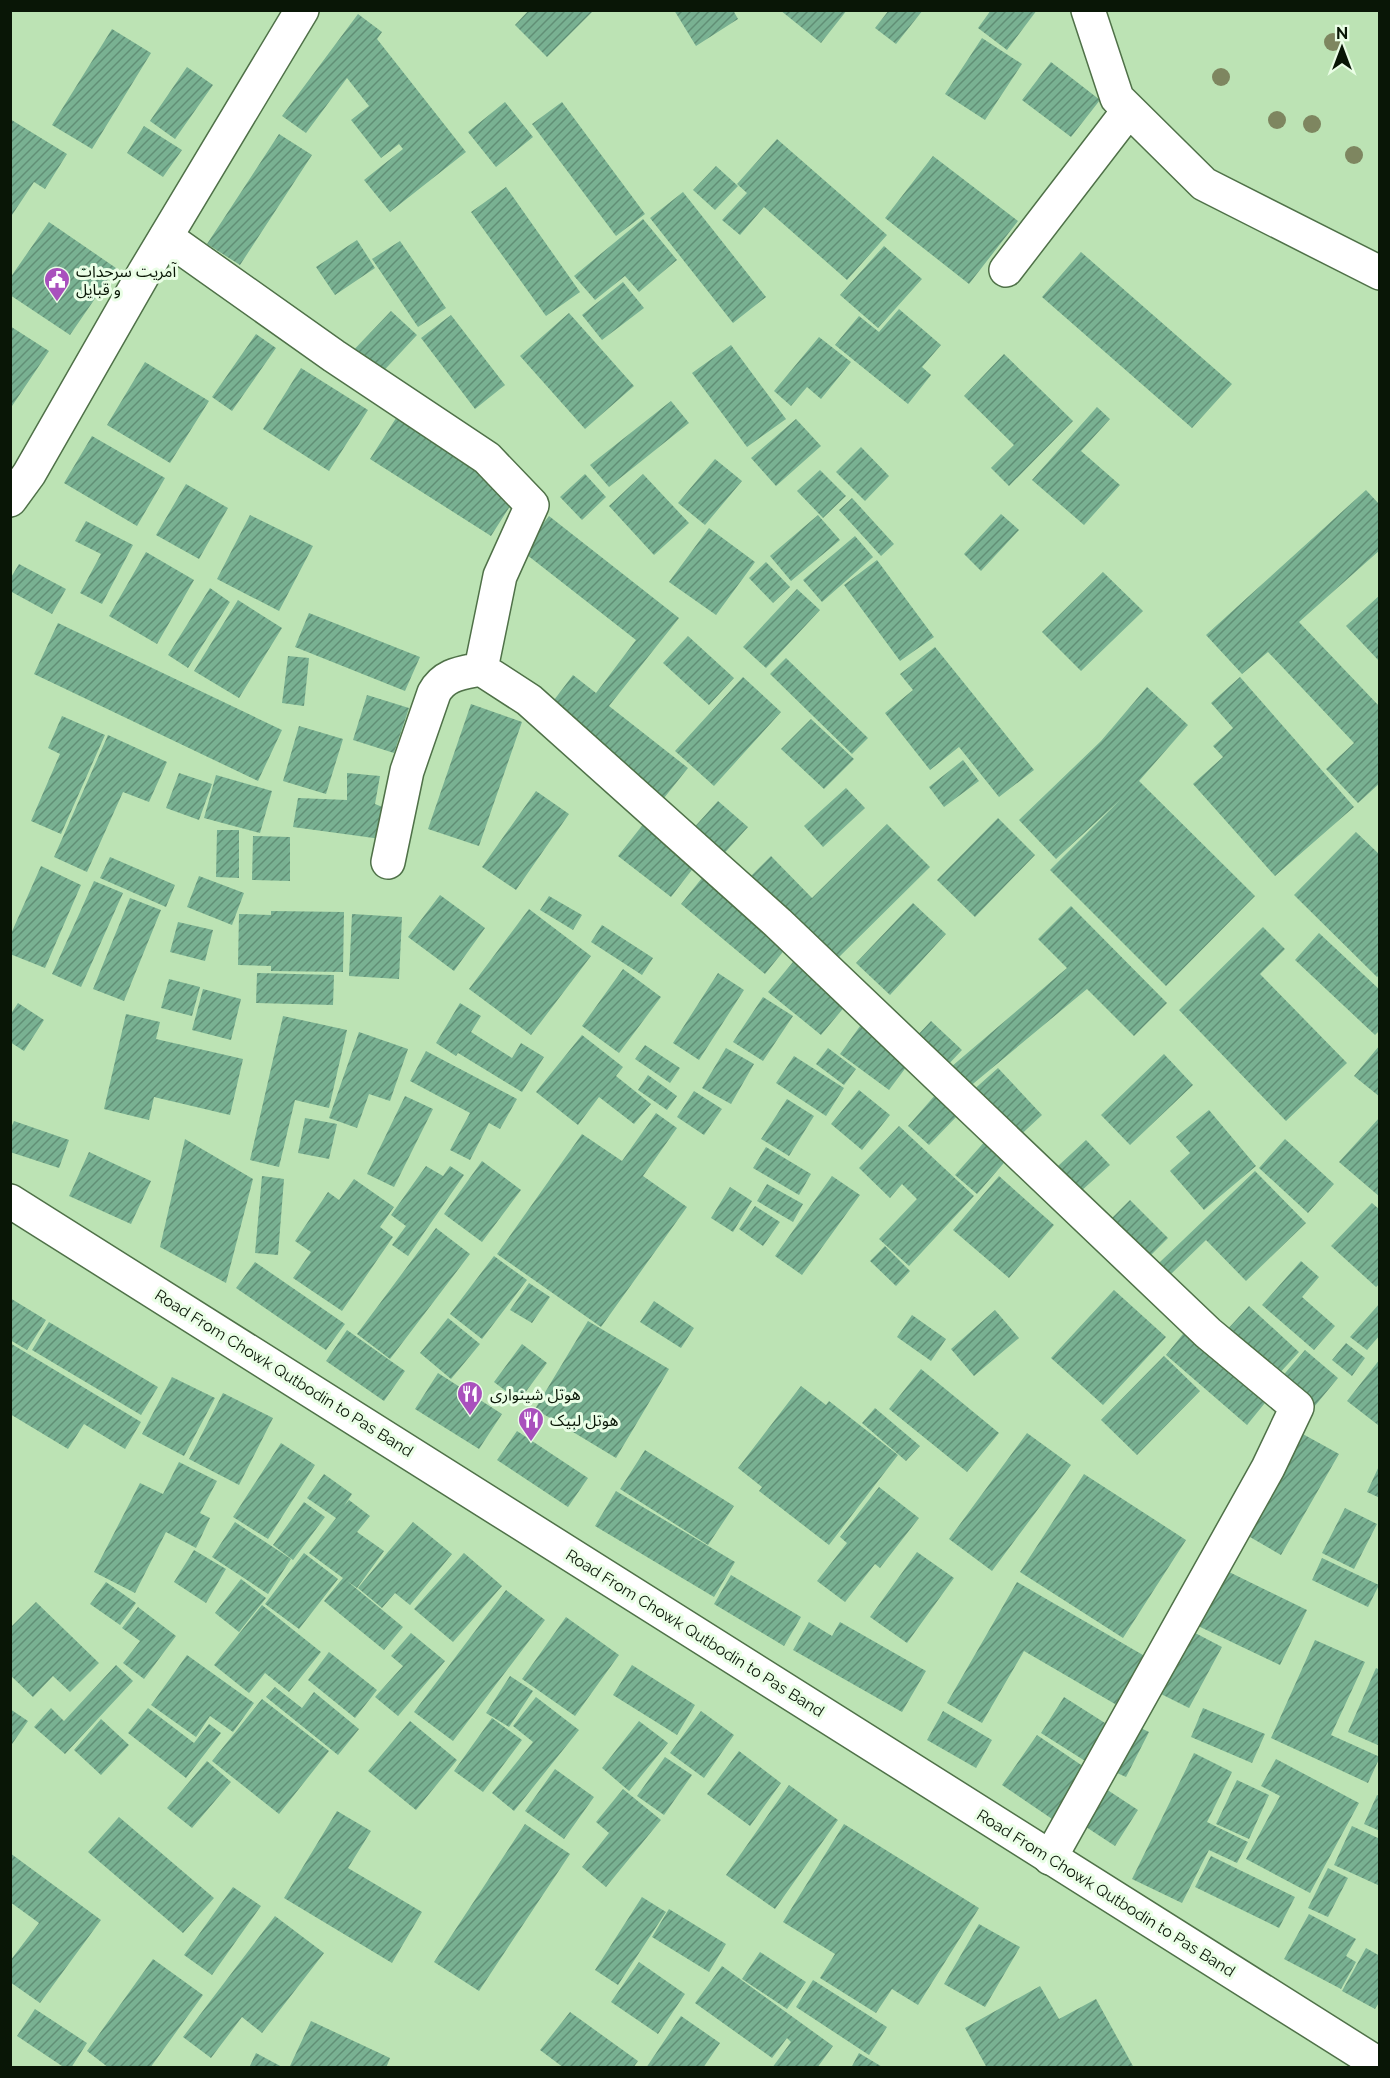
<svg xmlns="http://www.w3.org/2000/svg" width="1390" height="2078" viewBox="0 0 1390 2078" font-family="Raleway,'Noto Sans Arabic',sans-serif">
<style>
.building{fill:url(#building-hatch)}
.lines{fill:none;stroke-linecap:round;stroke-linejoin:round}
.street-casing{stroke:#4f7148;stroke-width:36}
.secondary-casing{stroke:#4f7148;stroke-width:36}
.street{stroke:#fff;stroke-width:33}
.secondary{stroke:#fff;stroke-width:33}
.tree{fill:#7e8660}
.labels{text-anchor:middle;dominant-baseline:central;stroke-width:6;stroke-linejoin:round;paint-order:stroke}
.poi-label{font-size:16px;fill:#091606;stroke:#eafee6;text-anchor:start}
.street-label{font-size:16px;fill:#091606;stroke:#eafee6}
</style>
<defs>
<pattern id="building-hatch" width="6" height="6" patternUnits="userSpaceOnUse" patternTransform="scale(1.5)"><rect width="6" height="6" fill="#79b192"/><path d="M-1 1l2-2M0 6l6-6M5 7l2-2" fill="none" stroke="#618f75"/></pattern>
</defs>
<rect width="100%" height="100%" fill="#bce3b4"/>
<path class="building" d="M529,10H594L547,57L515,25Z
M674,10H733L738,19L696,46Z
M780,10H847L821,43Z
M889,10H923L896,44L875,28Z
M991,10H1037L1007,50L978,28Z
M358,14L382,32L377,39L466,152L390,212L364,180L403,149L399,144L381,158L351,120L369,106L347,78L306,133L282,116Z
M112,29L151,53L92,149L52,125Z
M982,38L1022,64L985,120L945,94Z
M1051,62L1100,100L1071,137L1022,100Z
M187,67L213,85L175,139L150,121Z
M505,102L533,137L496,167L468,132Z
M562,102L645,214L616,236L532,124Z
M10,119L67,154L45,189L34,182L10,218Z
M144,126L182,150L163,177L127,153Z
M279,134L312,155L240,265L207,244Z
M777,139L887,235L847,280L764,207L740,235L722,220L747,193L737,184Z
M933,156L1018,221L969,284L885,218Z
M716,166L738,186L715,210L693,190Z
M506,187L580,292L546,316L471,212Z
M683,192L766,297L733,323L650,218Z
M643,219L677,260L639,292L625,276L595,300L574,276Z
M49,222L116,268L70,335L10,295V278Z
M357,240L375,268L335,295L316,267Z
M400,241L446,308L418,327L372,259Z
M884,246L922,279L878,328L840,295Z
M1081,252L1232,384L1192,428L1042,297Z
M623,282L644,308L602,340L582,315Z
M899,309L941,345L922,367L931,375L908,404L835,345L859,316L879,332Z
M391,311L417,335L375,380L348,356Z
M569,313L634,386L585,429L520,356Z
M451,315L505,385L475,409L421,338Z
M10,326L49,351L10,409Z
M256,334L276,348L232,411L212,397Z
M819,337L851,362L821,399L807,387L791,406L774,391Z
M731,345L786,419L747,447L692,373Z
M1004,354L1073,421L1009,486L991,468L1014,445L964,396Z
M145,362L209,401L170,463L107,425Z
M301,368L368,410L329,471L263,429Z
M671,401L689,423L609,487L590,465Z
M1097,407L1110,419L1081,451L1120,485L1084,525L1032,480Z
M398,415L519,492L491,536L370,459Z
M796,419L821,446L776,486L751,458Z
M92,436L165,478L137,526L64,483Z
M861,447L889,476L865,501L836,472Z
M715,459L742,481L705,525L678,503Z
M820,470L846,496L823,518L797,491Z
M585,474L606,497L582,520L560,497Z
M643,474L689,523L654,555L609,506Z
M186,484L228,508L199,559L156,535Z
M1366,490L1380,505V550L1299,622L1380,707V783L1358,803L1326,769L1354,743L1268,652L1242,674L1206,635Z
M852,498L894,544L881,556L839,510Z
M1001,514L1019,530L981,571L964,554Z
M250,515L313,546L279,611L217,579Z
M818,515L840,540L791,581L770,556Z
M549,516L679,618L609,706L688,768L664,798L548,708L573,675L596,693L636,640L522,551Z
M86,521L133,545L102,604L80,593L101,554L75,541Z
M709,528L755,562L716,615L669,582Z
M855,536L873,557L822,602L803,580Z
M146,552L194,580L157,644L109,616Z
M877,560L934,637L900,661L844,585Z
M766,562L790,587L773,603L749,578Z
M19,564L66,589L52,614L10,591V579Z
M1103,572L1143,611L1081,671L1042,632Z
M210,588L230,602L188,668L168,655Z
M797,589L820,610L766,668L743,647Z
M1380,595V662L1346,626Z
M238,600L282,628L239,698L194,671Z
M309,613L420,657L405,691L295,647Z
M58,623L282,730L258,781L34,674Z
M688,636L734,678L709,705L663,663Z
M935,647L1034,770L999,797L959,747L930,770L885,713L913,690L900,674Z
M288,656L309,658L304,706L282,703Z
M786,658L868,738L852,754L770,674Z
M743,677L781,712L714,786L675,751Z
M1240,677L1354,807L1275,876L1193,784L1223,757L1213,746L1233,728L1211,703Z
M1147,687L1188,725L1139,781L1255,896L1166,986L1050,870L1121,799L1056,859L1019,820L1101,741Z
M367,695L409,708L394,753L353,740Z
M471,704L522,722L479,846L428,829Z
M62,716L105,735L61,834L31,821L60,754L48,748Z
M811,719L854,759L824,789L781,749Z
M299,726L343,739L326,794L283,781Z
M108,735L167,762L149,802L123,792L87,872L54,857Z
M963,760L979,781L944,807L929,787Z
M179,773L212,784L199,820L166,808Z
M347,773L380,776L375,804L385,808L381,839L293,827L298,798L347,800Z
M216,775L272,791L260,833L204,818Z
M846,788L865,808L823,847L804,826Z
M536,791L569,814L516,890L482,867Z
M718,801L748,827L720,858L690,832Z
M998,818L1035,855L975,917L937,880Z
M645,822L698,862L671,897L618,856Z
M887,824L930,867L834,962L750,877L771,856L812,898Z
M217,830H239V878L216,877Z
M1356,832L1380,855V974L1377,977L1294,895Z
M253,836L290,837V881L252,880Z
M110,857L175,885L166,907L100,878Z
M41,866L81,885L45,968L10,954V936Z
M199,876L244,893L232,925L187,907Z
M702,878L786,948L765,974L681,904Z
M94,881L123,893L81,987L52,974Z
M440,895L485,928L454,971L408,937Z
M549,896L582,915L573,930L540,910Z
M130,898L161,910L124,1001L93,989Z
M913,903L946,934L890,995L856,963Z
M1071,906L1167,1003L1134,1036L1087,989L968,1088L951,1067L1067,968L1038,939Z
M529,909L591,956L531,1035L469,989Z
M271,911L344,912L343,972L271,971V966L238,965L239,914L271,915Z
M352,914L402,917L399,979L349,976Z
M178,922L213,930L205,961L170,952Z
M602,925L653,958L642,975L591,942Z
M1263,927L1285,949L1260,974L1347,1063L1286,1121L1179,1010Z
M1319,933L1380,990V1030L1375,1035L1295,960Z
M798,956L851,999L821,1035L768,992Z
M623,969L661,997L619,1053L582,1026Z
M257,973L334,975L333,1005L256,1003Z
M718,973L744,990L699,1060L673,1043Z
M169,979L200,987L192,1016L161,1008Z
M203,989L241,999L231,1040L192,1030Z
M763,997L793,1016L763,1061L733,1042Z
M18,1003L44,1020L24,1051L10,1042V1015Z
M460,1003L481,1016L471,1032L512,1058L521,1043L544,1057L522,1092L458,1053L456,1056L436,1043Z
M126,1014L160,1022L156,1039L243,1059L230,1115L154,1097L149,1120L104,1109Z
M283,1016L347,1030L329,1108L295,1100L279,1167L250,1160Z
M931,1021L962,1050L946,1067L915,1038Z
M863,1022L913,1058L889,1090L840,1054Z
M359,1032L408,1049L390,1101L369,1094L357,1128L329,1118Z
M582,1035L623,1067L616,1076L651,1104L634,1124L599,1097L578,1125L536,1092Z
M645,1045L680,1068L670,1083L635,1059Z
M1380,1045V1097L1354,1076Z
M726,1048L754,1064L731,1104L702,1088Z
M828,1048L856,1069L844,1085L816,1064Z
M426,1051L517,1099L500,1129L489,1123L470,1160L450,1150L470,1113L410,1081Z
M1164,1054L1193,1085L1130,1145L1101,1115Z
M794,1056L844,1088L826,1116L776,1083Z
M998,1068L1042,1115L1014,1141L970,1093Z
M648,1075L677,1096L667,1110L638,1090Z
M859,1090L890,1115L862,1150L831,1124Z
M694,1091L722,1109L704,1135L677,1117Z
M937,1093L959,1114L929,1145L908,1126Z
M405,1096L433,1109L394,1187L367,1174Z
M787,1099L814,1116L789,1156L761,1139Z
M1209,1110L1256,1166L1204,1210L1170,1171L1190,1153L1176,1137Z
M656,1113L677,1128L643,1176L687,1207L601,1327L497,1254L582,1134L622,1161Z
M1380,1117V1197L1339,1162Z
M305,1118L337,1124L329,1159L298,1153Z
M14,1121L69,1140L59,1168L10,1152V1130Z
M899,1126L974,1196L909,1266L879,1239L917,1199L902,1184L890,1198L859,1168Z
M185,1139L253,1179L226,1283L160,1247Z
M987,1139L1009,1157L977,1194L955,1175Z
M1285,1139L1334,1184L1308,1213L1259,1168Z
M1086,1140L1110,1165L1080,1192L1056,1168Z
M766,1147L811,1174L799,1195L753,1168Z
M89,1152L151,1181L131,1224L69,1196Z
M482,1161L521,1190L482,1242L444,1214Z
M426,1166L443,1176L450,1166L464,1175L408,1256L392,1245L406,1226L391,1215Z
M1255,1171L1306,1223L1246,1281L1206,1240L1170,1275L1159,1263Z
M262,1176L284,1179L278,1255L255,1253Z
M832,1176L860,1195L802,1275L775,1256Z
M999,1176L1054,1225L1009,1278L953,1230Z
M354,1179L394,1207L380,1227L393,1237L342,1311L293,1278L311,1252L295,1241L328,1192L339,1200Z
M767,1184L803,1204L793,1222L757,1201Z
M730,1187L752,1201L733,1232L711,1218Z
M1130,1200L1168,1238L1150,1256L1111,1219Z
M1372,1203L1380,1210V1283L1376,1287L1331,1246Z
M755,1206L780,1222L763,1246L739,1229Z
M436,1228L470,1254L390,1359L357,1334Z
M885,1246L910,1271L896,1286L870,1261Z
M494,1256L527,1280L482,1339L450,1314Z
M1301,1261L1319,1277L1302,1297L1335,1326L1314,1350L1262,1305Z
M255,1262L345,1324L326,1350L236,1288Z
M529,1283L550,1297L532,1323L510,1310Z
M1114,1290L1166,1337L1103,1405L1051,1358Z
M10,1298L46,1320L27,1350L10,1340Z
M654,1301L694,1328L681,1348L640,1322Z
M1380,1303V1335L1367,1350L1350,1337Z
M1249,1306L1299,1352L1276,1377L1225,1332Z
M995,1310L1019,1338L974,1376L951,1349Z
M912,1315L946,1339L931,1361L897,1337Z
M448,1318L480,1344L451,1379L420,1353Z
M588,1321L669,1369L616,1458L535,1409Z
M49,1322L158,1387L141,1415L32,1350Z
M1187,1329L1269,1398L1247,1425L1166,1355Z
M347,1330L405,1371L384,1401L326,1361Z
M10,1343L141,1422L125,1449L84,1424L68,1449L10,1414Z
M1346,1343L1365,1358L1352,1376L1332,1360Z
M522,1344L547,1363L519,1401L494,1382Z
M1305,1350L1338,1378L1314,1407L1280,1379Z
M1164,1356L1200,1391L1137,1455L1101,1420Z
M1380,1359V1424L1378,1425L1347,1401Z
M921,1369L999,1433L967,1472L889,1409Z
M438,1373L502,1414L479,1449L415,1409Z
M172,1377L215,1398L184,1456L142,1434Z
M801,1386L826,1405L829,1401L898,1455L829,1545L759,1491L762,1487L738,1468Z
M223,1393L273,1418L239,1485L189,1459Z
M875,1408L920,1446L906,1461L862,1423Z
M517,1431L588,1478L568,1507L497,1460Z
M1027,1433L1071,1465L992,1571L949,1539Z
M1301,1433L1339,1454L1281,1555L1243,1533Z
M281,1443L315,1465L268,1539L233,1517Z
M645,1450L734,1506L708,1545L620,1489Z
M179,1462L217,1481L200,1513L210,1518L196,1548L166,1532L135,1593L94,1572L140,1483L163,1494Z
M1380,1464V1498L1367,1492Z
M324,1474L352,1494L344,1506L349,1500L370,1516L357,1532L384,1551L357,1588L347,1581L403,1627L384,1650L324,1601L343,1578L309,1553L336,1518L307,1498Z
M1084,1474L1186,1540L1123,1638L1020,1572Z
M879,1487L919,1518L880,1568L875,1564L845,1602L817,1581L847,1543L840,1537Z
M616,1491L735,1562L714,1597L595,1526Z
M304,1502L325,1517L293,1560L273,1545Z
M1345,1508L1377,1524L1354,1569L1322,1553Z
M235,1522L291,1559L268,1594L212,1557Z
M413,1522L452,1554L410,1605L395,1593L382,1608L358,1588Z
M194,1550L226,1569L206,1603L174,1582Z
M917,1552L954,1578L907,1643L870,1617Z
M304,1553L338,1579L299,1629L265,1604Z
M464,1553L502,1586L453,1642L414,1609Z
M1322,1558L1379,1585L1368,1607L1312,1580Z
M1223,1569L1307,1610L1280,1665L1196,1625Z
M731,1575L801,1617L784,1646L714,1604Z
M241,1579L266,1598L239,1632L215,1613Z
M106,1582L136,1603L120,1625L90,1604Z
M1017,1582L1155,1662L1127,1711L1024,1651L982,1723L947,1703Z
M506,1590L545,1620L453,1741L414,1712Z
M36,1602L99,1663L70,1692L53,1676L33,1697L10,1675V1628Z
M262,1605L321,1652L289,1692L265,1673L249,1693L214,1665Z
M138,1607L176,1636L144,1679L123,1663L140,1641L122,1628Z
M566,1617L619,1655L575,1716L522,1679Z
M809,1622L832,1636L840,1622L926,1671L902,1712L793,1650Z
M1180,1625L1222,1647L1189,1708L1147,1687Z
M411,1633L445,1661L398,1716L375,1697L403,1666L391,1656Z
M1315,1640L1365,1662L1331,1735L1380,1757L1368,1783L1271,1738Z
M329,1652L377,1690L355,1718L308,1680Z
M187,1655L254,1703L233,1732L210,1716L196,1737L151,1705Z
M116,1665L133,1681L65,1754L34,1727L51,1708L64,1721Z
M632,1665L695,1705L677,1735L613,1695Z
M1376,1668L1380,1670V1746L1348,1732Z
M510,1676L533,1691L509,1727L486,1713Z
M275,1687L302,1708L314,1692L359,1729L338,1755L266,1697Z
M536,1697L579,1730L514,1811L492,1793L533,1742L513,1726Z
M1064,1697L1116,1730L1093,1766L1041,1733Z
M262,1699L329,1751L279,1814L212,1761Z
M148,1708L194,1743L209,1724L221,1733L186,1778L128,1733Z
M1203,1708L1265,1734L1252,1763L1191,1737Z
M10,1709L28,1721L10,1747Z
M701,1711L734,1735L704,1778L670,1753Z
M943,1711L992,1740L976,1768L927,1740Z
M492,1718L522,1740L483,1792L454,1771Z
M101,1719L129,1745L101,1775L74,1750Z
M410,1721L457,1760L416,1810L368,1771Z
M639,1721L668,1743L629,1791L602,1768Z
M1130,1723L1149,1732L1126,1777L1108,1769Z
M1037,1735L1093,1773L1058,1823L1002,1785Z
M739,1751L781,1783L750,1826L707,1794Z
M1194,1753L1232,1772L1207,1822L1248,1842L1237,1863L1209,1850L1182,1903L1132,1879Z
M665,1757L692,1775L664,1815L637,1796Z
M1276,1759L1359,1803L1310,1893L1246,1859L1280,1796L1261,1786Z
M207,1761L231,1782L192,1828L167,1808Z
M555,1769L594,1797L564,1839L525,1811Z
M1237,1780L1269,1795L1249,1839L1216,1824Z
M789,1785L838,1820L775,1909L726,1875Z
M623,1789L661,1820L606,1887L582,1867L609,1833L596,1822Z
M1106,1789L1138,1810L1115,1846L1083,1825Z
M1377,1795L1380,1796V1831L1364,1824Z
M337,1811L371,1831L348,1868L422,1912L392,1963L284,1898Z
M119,1817L214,1898L183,1933L88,1852Z
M525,1824L570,1854L479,1991L434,1962Z
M844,1824L979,1908L918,2005L892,1989L876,2013L820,1978L835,1954L783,1922Z
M1352,1826L1380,1839V1886L1334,1865Z
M10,1853L101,1920L40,2003L10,1982V1961L39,1923L10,1902Z
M1211,1856L1295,1897L1279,1928L1195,1887Z
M1328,1868L1348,1878L1328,1917L1308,1908Z
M233,1887L261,1906L212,1975L184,1955Z
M642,1897L666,1912L618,1985L595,1970Z
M669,1909L726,1944L709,1972L652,1937Z
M1309,1914L1356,1939L1346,1956L1356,1962L1341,1989L1284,1959Z
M275,1916L324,1953L262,2033L242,2017L211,2058L183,2037Z
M979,1924L1020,1947L985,2007L944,1984Z
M1366,1948L1380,1956V2001L1375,2009L1342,1991Z
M760,1952L806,1982L787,2009L742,1979Z
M153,1959L203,1995L150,2068H109L87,2051Z
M639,1962L685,1994L658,2034L611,2002Z
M722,1966L833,2046L817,2068H772L791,2042L787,2038L772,2058L695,2003Z
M813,1980L887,2027L869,2055L796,2007Z
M1040,1986L1059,2019L1096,1999L1134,2068H987L965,2028Z
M35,2009L87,2043L71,2068H65L17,2036Z
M570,2012L638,2061L633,2068H564L540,2050Z
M681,2016L720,2043L703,2068H646Z
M311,2021L390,2058L386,2068H294L290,2066Z
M256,2053L284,2068H249Z
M859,2053L884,2068H851Z"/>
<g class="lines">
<defs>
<path id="street" d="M1088,10L1117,98L1204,184L1380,273
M166,237L334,356L487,458L532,505L500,576L481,669L529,700L778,923L1208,1333L1297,1407L1268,1468L1050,1858
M1006,270L1129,110
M388,862L407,771L434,693C444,674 462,673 481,669"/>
<path id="secondary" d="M10,500L29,474L144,273L302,10
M10,1201L1380,2065"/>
</defs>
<use href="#street" class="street-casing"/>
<use href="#secondary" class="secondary-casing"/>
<use href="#street" class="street"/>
<use href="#secondary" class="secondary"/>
</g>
<g class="tree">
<circle cx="1333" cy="42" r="9"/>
<circle cx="1221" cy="77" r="9"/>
<circle cx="1277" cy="120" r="9"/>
<circle cx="1312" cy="124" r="9"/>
<circle cx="1354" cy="155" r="9"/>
</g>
<defs>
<symbol id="civic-pin" viewBox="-11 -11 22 30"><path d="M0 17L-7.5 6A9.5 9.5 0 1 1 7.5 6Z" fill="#a950bd" stroke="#eafee6"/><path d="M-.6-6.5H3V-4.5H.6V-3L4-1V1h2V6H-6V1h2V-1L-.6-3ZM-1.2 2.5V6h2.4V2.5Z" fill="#fff"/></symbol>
<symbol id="restaurant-pin" viewBox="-11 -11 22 30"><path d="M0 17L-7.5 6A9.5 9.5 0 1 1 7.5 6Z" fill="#a950bd" stroke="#eafee6"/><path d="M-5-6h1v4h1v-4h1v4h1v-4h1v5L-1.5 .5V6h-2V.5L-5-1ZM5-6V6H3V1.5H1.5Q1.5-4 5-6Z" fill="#fff"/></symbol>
</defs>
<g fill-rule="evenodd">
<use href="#civic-pin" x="42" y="265" width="30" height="40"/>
<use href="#restaurant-pin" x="455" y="1379" width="30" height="40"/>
<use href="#restaurant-pin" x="516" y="1405" width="30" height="40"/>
</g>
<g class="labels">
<g class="poi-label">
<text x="76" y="271">آمریت سرحدات<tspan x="76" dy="18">و قبایل</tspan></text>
<text x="490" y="1394">هوتل شینواری</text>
<text x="550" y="1420">هوتل لبیک</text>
</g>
<g class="street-label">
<text transform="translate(284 1373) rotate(32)">Road From Chowk Qutbodin to Pas Band</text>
<text transform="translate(695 1633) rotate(32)">Road From Chowk Qutbodin to Pas Band</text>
<text transform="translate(1106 1893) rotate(32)">Road From Chowk Qutbodin to Pas Band</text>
</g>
</g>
<rect width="1390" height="2078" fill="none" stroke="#091606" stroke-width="24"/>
<g transform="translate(1342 48)" stroke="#eafee6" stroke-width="4.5" paint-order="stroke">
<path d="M0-4.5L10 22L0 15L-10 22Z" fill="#091606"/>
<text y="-9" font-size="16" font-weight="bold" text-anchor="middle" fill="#091606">N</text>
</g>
</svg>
